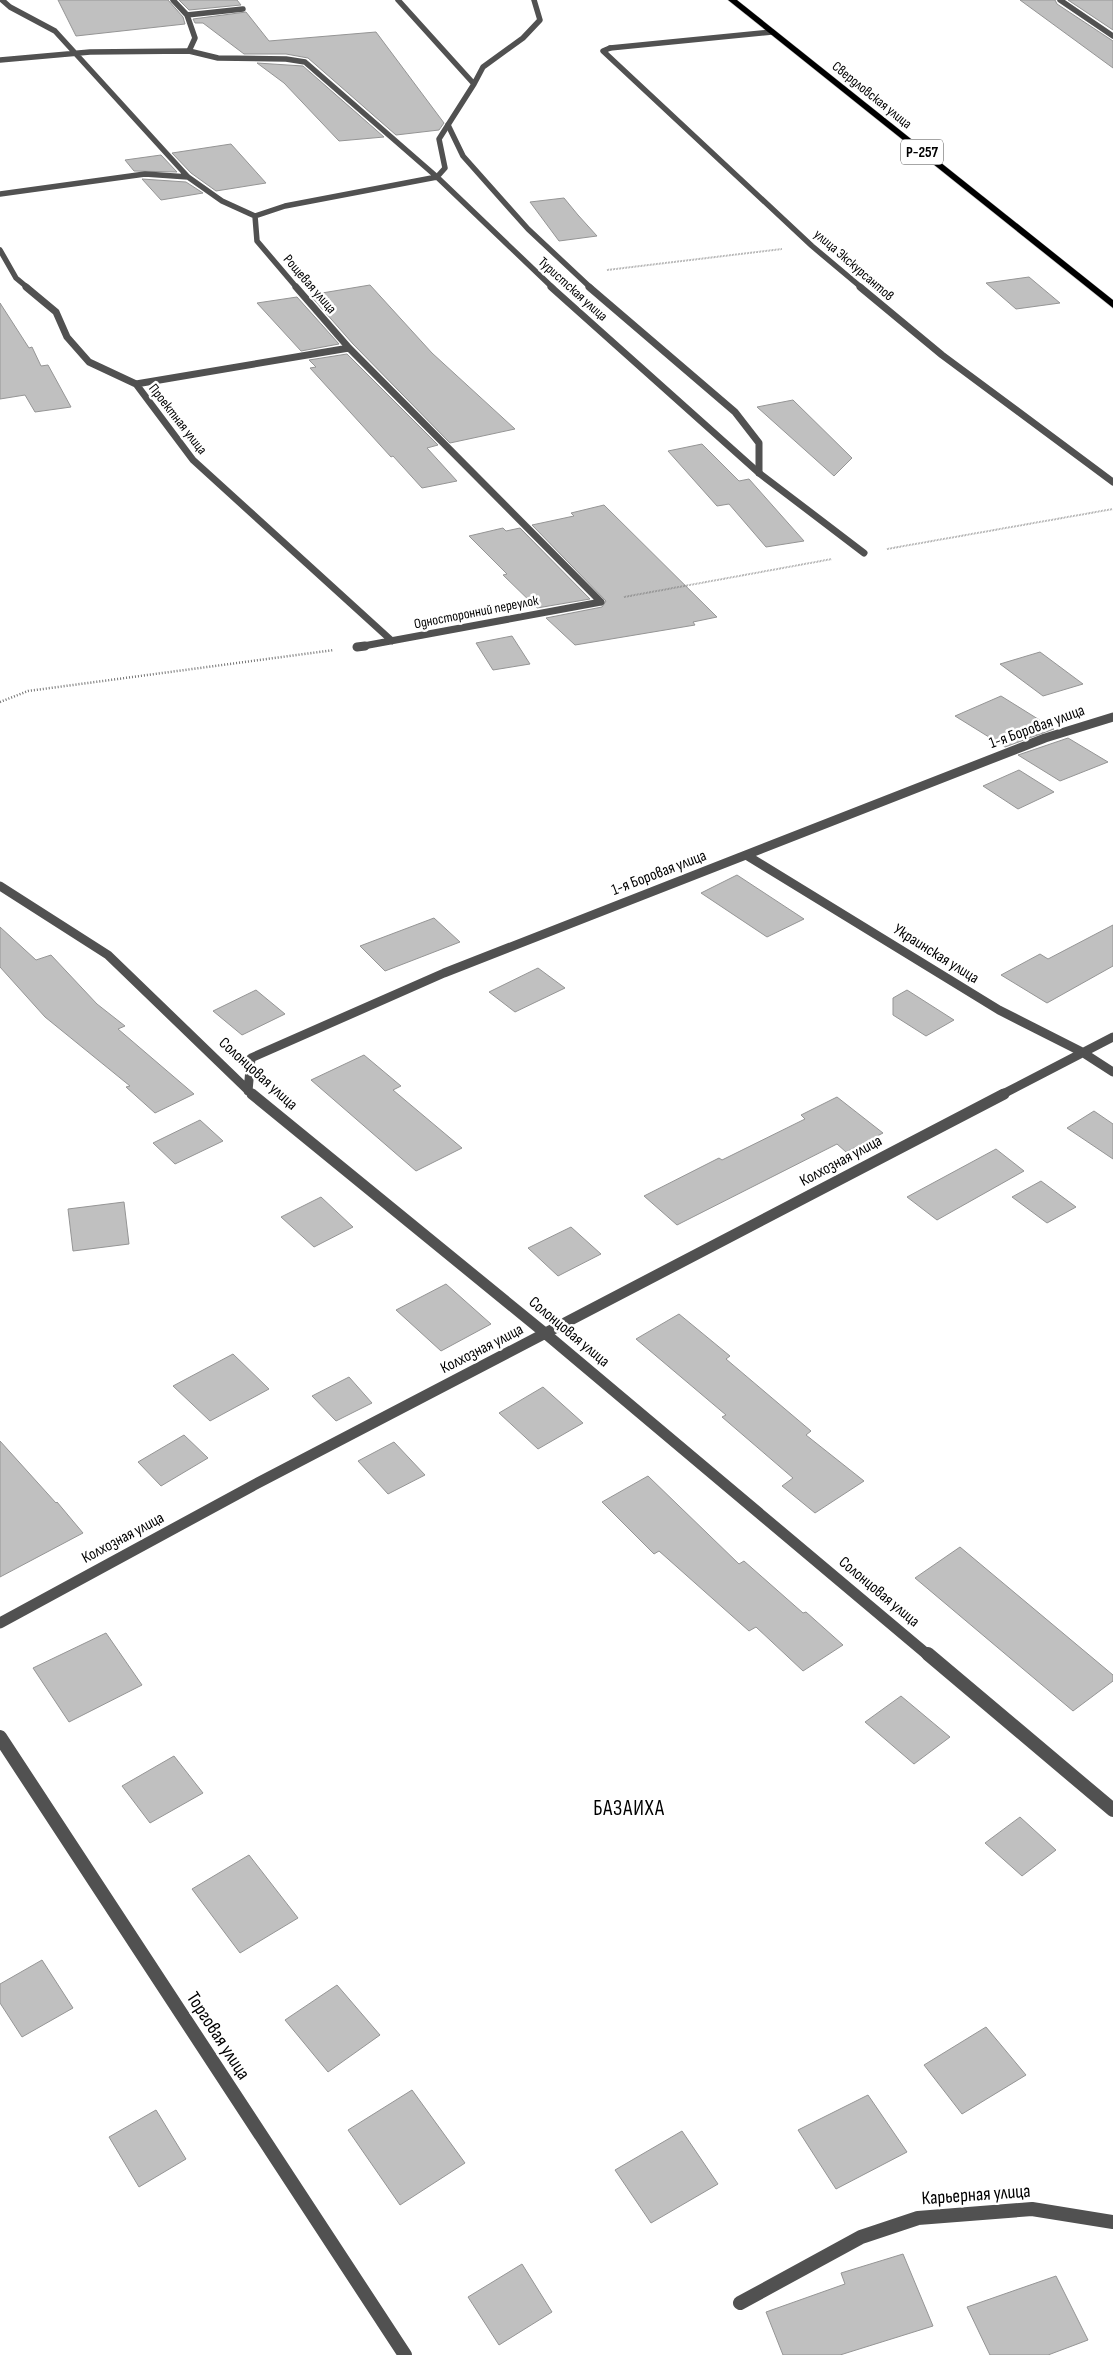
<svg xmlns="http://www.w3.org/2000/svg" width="1113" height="2355" viewBox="0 0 1113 2355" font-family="'Sofia Sans Condensed',sans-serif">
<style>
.building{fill:#c0c0c0;stroke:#959595}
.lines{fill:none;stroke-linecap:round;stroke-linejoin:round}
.highway-casing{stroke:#dbdbdb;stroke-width:1}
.path-far1{stroke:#737373;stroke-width:2;stroke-dasharray:0.5 1;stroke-linecap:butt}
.path{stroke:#737373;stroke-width:2.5;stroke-dasharray:1 2;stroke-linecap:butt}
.lane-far1{stroke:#515151;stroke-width:5.5}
.lane{stroke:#515151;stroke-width:7}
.street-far4{stroke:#515151;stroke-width:5.5}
.street-far3{stroke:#515151;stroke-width:7}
.street-far2{stroke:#515151;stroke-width:9}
.street-far1{stroke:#515151;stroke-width:11}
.street{stroke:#515151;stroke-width:14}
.highway{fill:#000;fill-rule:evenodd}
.labels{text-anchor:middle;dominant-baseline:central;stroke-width:5;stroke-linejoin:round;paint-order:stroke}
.far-street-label{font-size:14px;fill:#000;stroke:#fff}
.shield{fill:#fff;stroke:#4c4c4c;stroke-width:1}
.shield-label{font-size:15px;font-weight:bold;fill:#000}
.street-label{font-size:16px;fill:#000;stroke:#fff}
.near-street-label{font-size:19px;fill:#000;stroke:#fff}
.near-neighbourhood-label{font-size:21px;letter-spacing:1px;fill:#000;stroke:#fff}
</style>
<rect width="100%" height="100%" fill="#fff"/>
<path class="building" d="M58,0H168L183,17L185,24L76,36Z
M179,0H237L241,5L189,10Z
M1020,0H1055L1057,4L1113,41V68Z
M1068,0H1113V30Z
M246,12L269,41L376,32L444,123L439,130L396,135L308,58L286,54H244L203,23H195L193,19Z
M257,63L303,66L384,137L339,141L284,83Z
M231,144L266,183L216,191L191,173L172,153Z
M161,155L177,172L134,171L125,160Z
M142,179L186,182L203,193L161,200Z
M564,198L578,215L597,236L559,241L530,202Z
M1029,277L1060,303L1016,309L986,283Z
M370,285L432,353L515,429L450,443L353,344L310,295Z
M297,297L339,344L301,351L257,303Z
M0,303L29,348L32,347L41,366L48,365L71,407L35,412L25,395L0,399Z
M347,354L438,445L427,448L457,481L422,488L393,456L391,457L310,368L316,367L309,360Z
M793,400L852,458L834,476L757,407Z
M702,444L739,481L749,479L804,541L766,547L729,504L717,506L668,451Z
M604,505L717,617L693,622L695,625L575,645L546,618L602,607L606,601L532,525L574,516L571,513Z
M503,528L506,531L520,528L590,599L537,608L503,575L507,574L469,536Z
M512,636L530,664L493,670L476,643Z
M1040,652L1083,684L1043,696L1000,664Z
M1001,696L1054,729L1005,747L955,716Z
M1068,738L1108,762L1060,781L1018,755Z
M1019,770L1054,792L1018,809L983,786Z
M737,875L804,919L767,937L701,893Z
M434,918L460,942L385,971L360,946Z
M1113,925V966L1047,1003L1001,975L1040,954L1048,959Z
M0,927L36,960L51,955L97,1004L125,1026L118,1029L194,1094L155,1113L126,1087L130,1086L45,1017L0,967Z
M538,968L565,988L515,1012L489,992Z
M256,990L285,1014L242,1035L213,1011Z
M907,990L954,1020L926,1036L893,1015V998Z
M364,1055L401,1086L393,1090L462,1148L416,1171L311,1080Z
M837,1097L883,1133L846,1152L837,1144L677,1225L644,1196L719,1158L722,1160L805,1119L801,1115Z
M1094,1111L1113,1124V1159L1067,1128Z
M200,1120L223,1141L175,1164L153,1143Z
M996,1149L1024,1171L937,1220L907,1197Z
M1041,1181L1076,1207L1047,1223L1012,1197Z
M321,1197L353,1227L314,1247L281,1217Z
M124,1202L129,1244L73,1251L68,1209Z
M571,1227L601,1254L558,1276L528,1248Z
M446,1284L491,1324L441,1351L396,1310Z
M679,1314L730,1356L726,1359L811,1431L806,1435L864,1481L815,1513L782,1486L793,1478L722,1417L726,1415L636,1339Z
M233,1354L269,1389L210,1421L173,1386Z
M349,1377L372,1403L336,1421L312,1396Z
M543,1387L583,1423L538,1449L499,1413Z
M184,1435L208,1458L161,1486L138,1462Z
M0,1441L56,1503L57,1502L83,1533L0,1577Z
M394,1442L425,1475L388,1494L358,1461Z
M648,1476L739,1564L744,1561L803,1613L806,1612L843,1645L803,1671L756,1627L749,1631L659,1551L654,1554L602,1502Z
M960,1547L1113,1675V1681L1073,1711L915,1578Z
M106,1633L142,1685L69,1722L33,1668Z
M901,1696L950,1737L914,1764L865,1722Z
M174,1756L203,1793L150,1823L122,1786Z
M1020,1817L1056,1850L1022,1876L985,1843Z
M249,1855L298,1918L240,1953L192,1889Z
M42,1960L73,2008L22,2037L0,2003V1984Z
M337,1985L380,2035L328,2072L285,2020Z
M986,2027L1026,2075L962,2114L924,2065Z
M412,2090L465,2163L400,2205L348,2130Z
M868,2095L907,2152L836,2189L798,2130Z
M156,2110L186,2159L139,2187L109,2137Z
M682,2131L718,2184L651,2223L615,2170Z
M903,2254L933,2326L840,2355H783L766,2312L845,2284L841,2273Z
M522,2264L552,2312L499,2345L468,2297Z
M1056,2276L1088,2340L1048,2355H990L967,2307Z"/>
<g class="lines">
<defs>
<path id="highway" d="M728,0H737L1113,300V308Z"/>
</defs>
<use href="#highway" class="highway-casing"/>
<path class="path-far1" d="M607,270L782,249
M887,549L1113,509
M624,597L832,559"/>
<path class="path" d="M0,702L28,691L334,650"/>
<path class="lane-far1" d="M173,0L187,15L195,38L189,51
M187,15L243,9
M610,48L772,32
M448,125L463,156L528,229L591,288"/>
<path class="lane" d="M589,287L735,412L759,443V473"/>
<path class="street-far4" d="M2,0L10,7L55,31L188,177L222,201L255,216L257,241L297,288
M398,0L474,84L439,139L445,168L437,177L553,288
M1060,0L1113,36
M610,48L603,51L812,246L862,288
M0,60L90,52L189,51L218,58L286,59L305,62L437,177
M474,84L483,67L523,38L540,20L534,0
M0,194L145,174L188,177
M255,216L285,206L437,177
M0,250L16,278L28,288"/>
<path class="street-far3" d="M26,287L56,312L67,337L89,362L136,384L193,460L392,641
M296,287L349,348L601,602
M551,287L759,473L864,553
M860,287L942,355L1113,482
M136,384L349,348
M358,647L601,602"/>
<path class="street-far2" d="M357,647L365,646
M746,855L999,1010L1082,1052L1113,1072
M0,886L108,955L253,1095
M248,1091L251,1058L444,973L1045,738L1113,717
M1001,1095L1113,1037"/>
<path class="street-far1" d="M252,1094L546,1334L929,1656
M0,1623L254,1485L1004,1094"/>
<path class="street" d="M928,1654L1113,1810
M0,1737L405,2355
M740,2303L861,2237L918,2218L1032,2209L1113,2222"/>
<use href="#highway" class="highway"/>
</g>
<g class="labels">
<g class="far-street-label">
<text transform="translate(872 95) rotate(39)">Свердловская улица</text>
<text transform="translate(854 265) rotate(41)">улица Экскурсантов</text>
<text transform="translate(310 284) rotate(49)">Рощевая улица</text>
<text transform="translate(573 289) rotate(42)">Туристская улица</text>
<text transform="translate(178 419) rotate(52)">Проектная улица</text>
<text transform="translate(476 612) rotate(-11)">Односторонний переулок</text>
</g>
<rect class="shield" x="901" y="139.5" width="42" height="25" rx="4"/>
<g class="shield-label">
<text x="922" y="152">Р-257</text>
</g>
<g class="street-label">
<text transform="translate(1037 727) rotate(-20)">1-я Боровая улица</text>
<text transform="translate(659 873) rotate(-21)">1-я Боровая улица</text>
<text transform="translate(936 954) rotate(32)">Украинская улица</text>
<text transform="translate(258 1074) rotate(42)">Солонцовая улица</text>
<text transform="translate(841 1161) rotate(-28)">Колхозная улица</text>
<text transform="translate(569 1332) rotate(40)">Солонцовая улица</text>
<text transform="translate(482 1349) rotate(-27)">Колхозная улица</text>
<text transform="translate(123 1538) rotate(-28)">Колхозная улица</text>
<text transform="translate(879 1592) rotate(40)">Солонцовая улица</text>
</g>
<g class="near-street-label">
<text transform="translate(218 2036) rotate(57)">Торговая улица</text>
<text transform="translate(976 2195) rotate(-4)">Карьерная улица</text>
</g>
<g class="near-neighbourhood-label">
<text x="629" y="1808">БАЗАИХА</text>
</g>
</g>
</svg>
